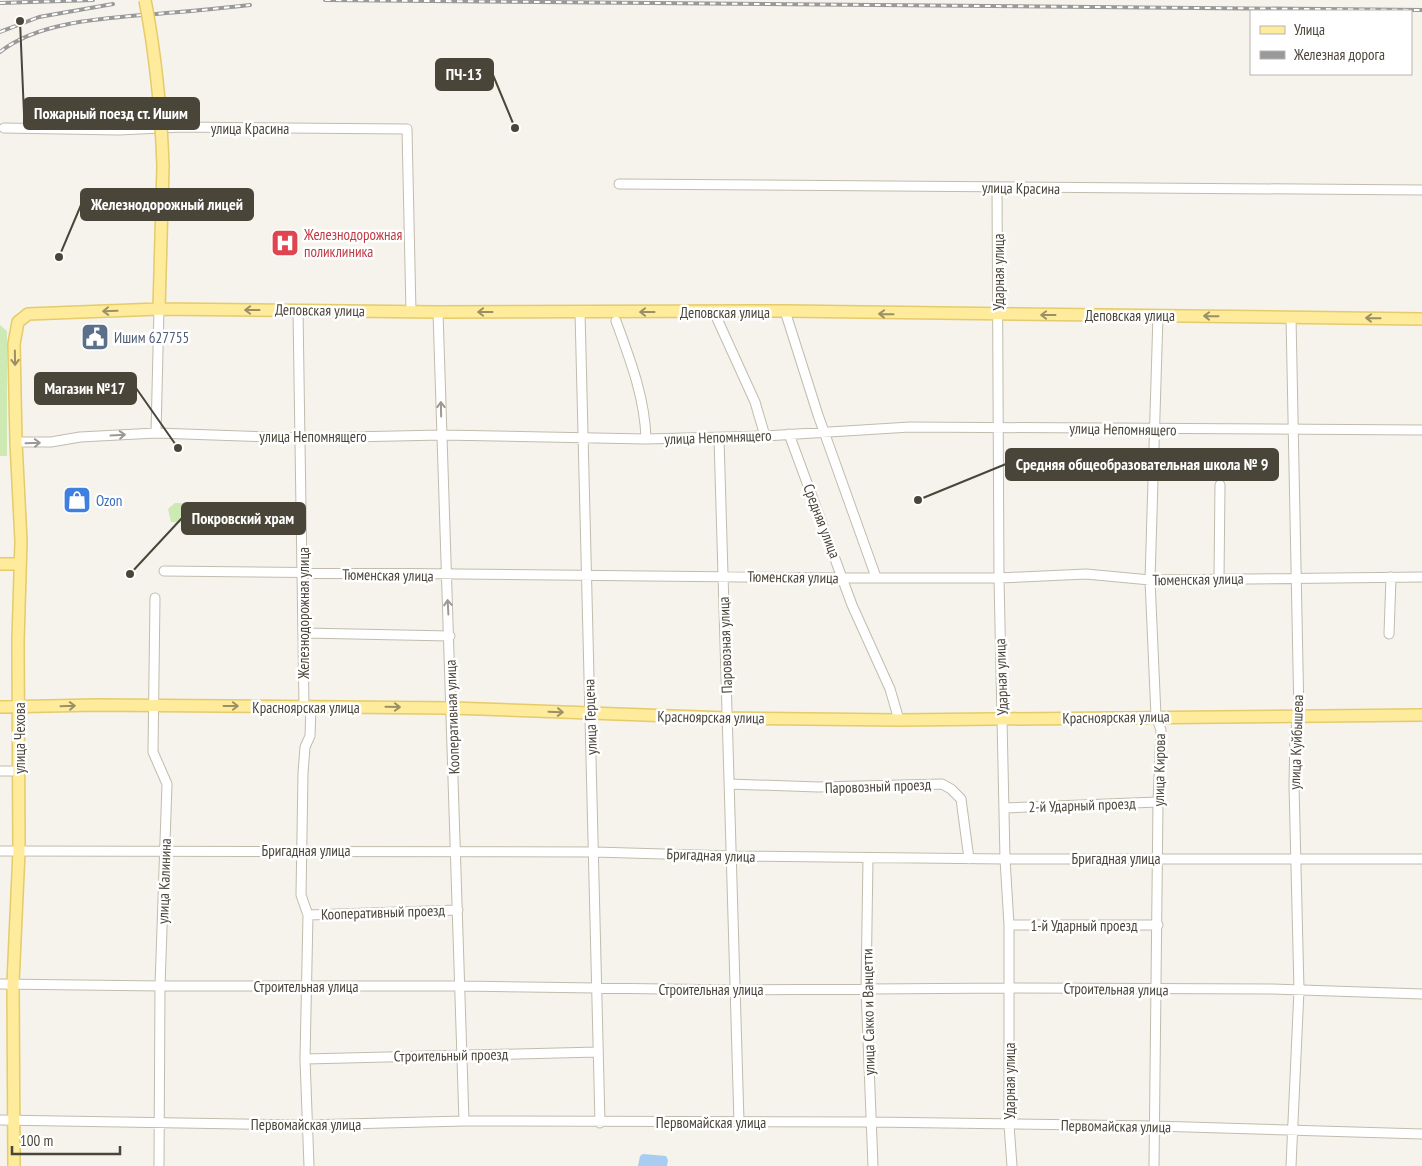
<svg xmlns="http://www.w3.org/2000/svg" width="1422" height="1166" viewBox="0 0 1422 1166" font-family="'PT Sans Narrow',sans-serif">
<style>
.green{fill:#cde9b4}
.water{fill:#a8cdf1}
.lines{fill:none;stroke-linecap:round;stroke-linejoin:round}
.minor-casing{stroke:#c1bcad;stroke-width:11}
.major-casing{stroke:#e5cb6a;stroke-width:14}
.minor{stroke:#fff;stroke-width:9}
.major{stroke:#feeb9b;stroke-width:11}
.rail-casing{stroke:#999;stroke-width:4}
.rail{stroke:#fff;stroke-width:2;stroke-dasharray:5.5;stroke-linecap:butt}
.major-bridge-casing{stroke:#e5cb6a;stroke-width:14;stroke-linecap:butt}
.major-bridge{stroke:#feeb9b;stroke-width:11}
.oneway{stroke:#9b9065}
.oneway2{stroke:#9b9992}
.labels{text-anchor:middle;dominant-baseline:central;stroke-width:5;stroke-linejoin:round;paint-order:stroke}
.street-label{font-size:15px;fill:#4a4539;stroke:#fff}
.health-label{font-size:15px;fill:#be3a42;stroke:#fff;text-anchor:start}
.service-label{font-size:15px;fill:#4e5e75;stroke:#fff;text-anchor:start}
.shop-label{font-size:15px;fill:#366cbe;stroke:#fff;text-anchor:start}
.leader{fill:none;stroke:#4a4539;stroke-width:2}
.callout-dot{fill:#4a4539;stroke:#fff;stroke-width:2}
.callout{fill:#4a4539;stroke:#4a4539;stroke-width:2}
.callout-label{font-size:16px;text-anchor:middle;font-weight:bold;fill:#fff}
</style>
<rect width="100%" height="100%" fill="#f5f3eb"/>
<path class="green" d="M0,325L7,331V456H0Z
M175,503L215,504L219,511L218,520L214,525L171,522L168,509Z"/>
<path class="water" d="M643,1154L666,1156L668,1160L667,1166H638L640,1156Z"/>
<g class="lines">
<defs>
<path id="minor" d="M4,128L119,130L182,127L407,129L411,312
M619,184L1422,190
M997,187L999,578L1005,859L1009,925V1125L1012,1166
M298,310L304,706
M785,311L818,415L876,577
M438,312L464,1121
M580,312L600,1123
M714,312L755,402L765,436
M616,321C630,359 645,398 646,439
M156,433L159,309
M789,434L852,605L890,689L899,720
M719,438L739,1122
M16,442H51L80,437L156,433L301,438L442,435L646,439L765,436L910,427L1422,430
M164,571L844,578H999L1086,574L1150,580L1422,577
M1219,578L1220,485
M155,598L153,752L167,784L160,986L159,1166
M304,633L450,636
M1389,634L1391,577
M0,771H19
M729,784L818,787L942,784L951,789L961,799L969,859
M1005,808L1158,802
M0,851L595,852L731,856L1005,859H1422
M868,858L866,989L873,1166
M308,915L458,910
M1009,925H1158
M0,984L160,986H461L736,990L1009,988L1272,989L1422,994
M305,1059L598,1052
M0,1120L306,1125L464,1121L871,1122L1154,1126L1422,1134
M309,1166L305,1059L308,915L301,895L303,773L305,747L310,736L311,706
M1154,1166L1158,802L1161,730L1156,716L1150,580L1158,315
M1291,1166L1299,990L1294,785L1295,733L1299,716L1291,317"/>
<path id="major" d="M159,309L163,166
M0,564H19
M0,707L96,705L452,708L727,718L899,720L1422,715
M14,1166L13,983L19,851L18,641L21,541L16,442L14,344L18,322L28,314L159,309L438,312L785,311L1422,319"/>
</defs>
<use href="#minor" class="minor-casing"/>
<use href="#major" class="major-casing"/>
<use href="#minor" class="minor"/>
<use href="#major" class="major"/>
<defs>
<path id="rail" d="M325,0L1422,10
M0,3L93,0
M0,32L39,17L113,4
M0,52C41,19 116,18 166,13C194,11 222,8 250,5"/>
</defs>
<use href="#rail" class="rail-casing"/>
<use href="#rail" class="rail"/>
<defs>
<path id="major-bridge" d="M145,0C156,57 161,108 163,166"/>
</defs>
<use href="#major-bridge" class="major-bridge-casing"/>
<use href="#major-bridge" class="major-bridge"/>
</g>
<defs><path id="oneway-shaft" d="M-6 0H5M1.5-3L5.5 0L1.5 3" fill="none" stroke-width="1.6" stroke-linecap="round" stroke-linejoin="round" transform="scale(1.25)"/></defs>
<g class="oneway">
<use href="#oneway-shaft" transform="translate(252 310) rotate(-180)"/>
<use href="#oneway-shaft" transform="translate(110 311) rotate(178)"/>
<use href="#oneway-shaft" transform="translate(485 312) rotate(180)"/>
<use href="#oneway-shaft" transform="translate(647 312) rotate(-180)"/>
<use href="#oneway-shaft" transform="translate(886 314) rotate(-179)"/>
<use href="#oneway-shaft" transform="translate(1048 315) rotate(-180)"/>
<use href="#oneway-shaft" transform="translate(1211 316) rotate(-179)"/>
<use href="#oneway-shaft" transform="translate(1373 318) rotate(-179)"/>
<use href="#oneway-shaft" transform="translate(15 358) rotate(89)"/>
<use href="#oneway-shaft" transform="translate(68 706) rotate(-2)"/>
<use href="#oneway-shaft" transform="translate(231 706)"/>
<use href="#oneway-shaft" transform="translate(393 707) rotate(1)"/>
<use href="#oneway-shaft" transform="translate(556 712) rotate(2)"/>
</g>
<g class="oneway2">
<use href="#oneway-shaft" transform="translate(441 409) rotate(-91)"/>
<use href="#oneway-shaft" transform="translate(118 435) rotate(-3)"/>
<use href="#oneway-shaft" transform="translate(33 443) rotate(-2)"/>
<use href="#oneway-shaft" transform="translate(448 607) rotate(-93)"/>
</g>
<defs>
<symbol id="hospital-square" viewBox="-11 -11 22 22"><rect x="-9" y="-9" width="18" height="18" rx="4" fill="#e0444e" stroke="#fff"/><path d="M-5-5h3v3.5h4V-5h3V5h-3V1.5h-4V5h-3Z" fill="#fff"/></symbol>
<symbol id="civic-square" viewBox="-11 -11 22 22"><rect x="-9" y="-9" width="18" height="18" rx="4" fill="#5c6f8a" stroke="#fff"/><path d="M-.6-6.5H3V-4.5H.6V-3L4-1V1h2V6H-6V1h2V-1L-.6-3ZM-1.2 2.5V6h2.4V2.5Z" fill="#fff"/></symbol>
<symbol id="shop-square" viewBox="-11 -11 22 22"><rect x="-9" y="-9" width="18" height="18" rx="4" fill="#3f7fe0" stroke="#fff"/><path d="M-5-2.5h2.3a2.7 3.5 0 0 1 5.4 0H5L5.5 6h-11ZM-1.5-2.5h3a1.5 2.3 0 0 0-3 0Z" fill="#fff"/></symbol>
</defs>
<g fill-rule="evenodd">
<use href="#hospital-square" x="269" y="227" width="32" height="32"/>
<use href="#civic-square" x="79" y="321" width="32" height="32"/>
<use href="#shop-square" x="61" y="484" width="32" height="32"/>
</g>
<g class="labels">
<g class="street-label">
<text x="250" y="128">улица Красина</text>
<text transform="translate(1021 188) rotate(1)">улица Красина</text>
<text transform="translate(998 272) rotate(-90)">Ударная улица</text>
<text transform="translate(320 310) rotate(1)">Деповская улица</text>
<text x="725" y="312">Деповская улица</text>
<text x="1130" y="315">Деповская улица</text>
<text transform="translate(1123 429) rotate(1)">улица Непомнящего</text>
<text x="313" y="436">улица Непомнящего</text>
<text transform="translate(718 437) rotate(-2)">улица Непомнящего</text>
<text transform="translate(822 521) rotate(69)">Средняя улица</text>
<text transform="translate(388 575) rotate(1)">Тюменская улица</text>
<text transform="translate(793 577) rotate(1)">Тюменская улица</text>
<text transform="translate(1198 579) rotate(-1)">Тюменская улица</text>
<text transform="translate(303 613) rotate(-90)">Железнодорожная улица</text>
<text transform="translate(725 645) rotate(-92)">Паровозная улица</text>
<text transform="translate(1001 677) rotate(-92)">Ударная улица</text>
<text x="306" y="707">Красноярская улица</text>
<text transform="translate(452 717) rotate(-92)">Кооперативная улица</text>
<text transform="translate(590 717) rotate(-92)">улица Герцена</text>
<text transform="translate(711 717) rotate(1)">Красноярская улица</text>
<text transform="translate(1116 717) rotate(-1)">Красноярская улица</text>
<text transform="translate(19 738) rotate(-90)">улица Чехова</text>
<text transform="translate(1296 742) rotate(-88)">улица Куйбышева</text>
<text transform="translate(1159 770) rotate(-89)">улица Кирова</text>
<text transform="translate(878 786) rotate(-2)">Паровозный проезд</text>
<text transform="translate(1082 805) rotate(-2)">2-й Ударный проезд</text>
<text x="306" y="850">Бригадная улица</text>
<text transform="translate(711 855) rotate(2)">Бригадная улица</text>
<text x="1116" y="858">Бригадная улица</text>
<text transform="translate(164 881) rotate(-88)">улица Калинина</text>
<text transform="translate(383 912) rotate(-2)">Кооперативный проезд</text>
<text x="1084" y="925">1-й Ударный проезд</text>
<text x="306" y="986">Строительная улица</text>
<text x="711" y="989">Строительная улица</text>
<text transform="translate(1116 989) rotate(1)">Строительная улица</text>
<text transform="translate(868 1012) rotate(-91)">улица Сакко и Ванцетти</text>
<text transform="translate(451 1055) rotate(-1)">Строительный проезд</text>
<text transform="translate(1009 1081) rotate(-90)">Ударная улица</text>
<text x="711" y="1122">Первомайская улица</text>
<text x="306" y="1124">Первомайская улица</text>
<text transform="translate(1116 1126) rotate(1)">Первомайская улица</text>
</g>
<g class="health-label">
<text x="304" y="234">Железнодорожная<tspan x="304" dy="17">поликлиника</tspan></text>
</g>
<g class="service-label">
<text x="114" y="337">Ишим 627755</text>
</g>
<g class="shop-label">
<text x="96" y="500">Ozon</text>
</g>
</g>
<path class="leader" d="M515 128L493 75M20 21L24 114M59 257L81 205M178 448L136 388M918 500L1006 464M130 574L182 518"/>
<g class="callout-dot">
<circle cx="515" cy="128" r="5"/>
<circle cx="20" cy="21" r="5"/>
<circle cx="59" cy="257" r="5"/>
<circle cx="178" cy="448" r="5"/>
<circle cx="918" cy="500" r="5"/>
<circle cx="130" cy="574" r="5"/>
</g>
<g class="callout">
<rect x="436" y="59" width="57" height="31" rx="5"/>
<rect x="24" y="98" width="175" height="31" rx="5"/>
<rect x="81" y="189" width="172" height="31" rx="5"/>
<rect x="35" y="373" width="101" height="31" rx="5"/>
<rect x="1006" y="449" width="272" height="31" rx="5"/>
<rect x="182" y="503" width="123" height="31" rx="5"/>
</g>
<g class="callout-label">
<text x="464" y="80">ПЧ-13</text>
<text x="111" y="119">Пожарный поезд ст. Ишим</text>
<text x="167" y="210">Железнодорожный лицей</text>
<text x="85" y="394">Магазин №17</text>
<text x="1142" y="470">Средняя общеобразовательная школа № 9</text>
<text x="243" y="524">Покровский храм</text>
</g>
<rect x="1250" y="10" width="162" height="65" fill="#ffffff" stroke="#b7b5b0"/>
<rect x="1260" y="26" width="25" height="8" fill="#feeb9b" stroke="#b7b5b0"/>
<text x="1294" y="35" font-size="15" fill="#4a4539">Улица</text>
<rect x="1260" y="51" width="25" height="8" fill="#999999" stroke="#b7b5b0"/>
<text x="1294" y="60" font-size="15" fill="#4a4539">Железная дорога</text>
<path d="M12 1146v8h108v-8" fill="none" stroke="#4a4539" stroke-width="2.5"/>
<text x="20" y="1146" font-size="15" fill="#4a4539" stroke="#ffffff" stroke-width="4" paint-order="stroke">100 m</text>
</svg>
